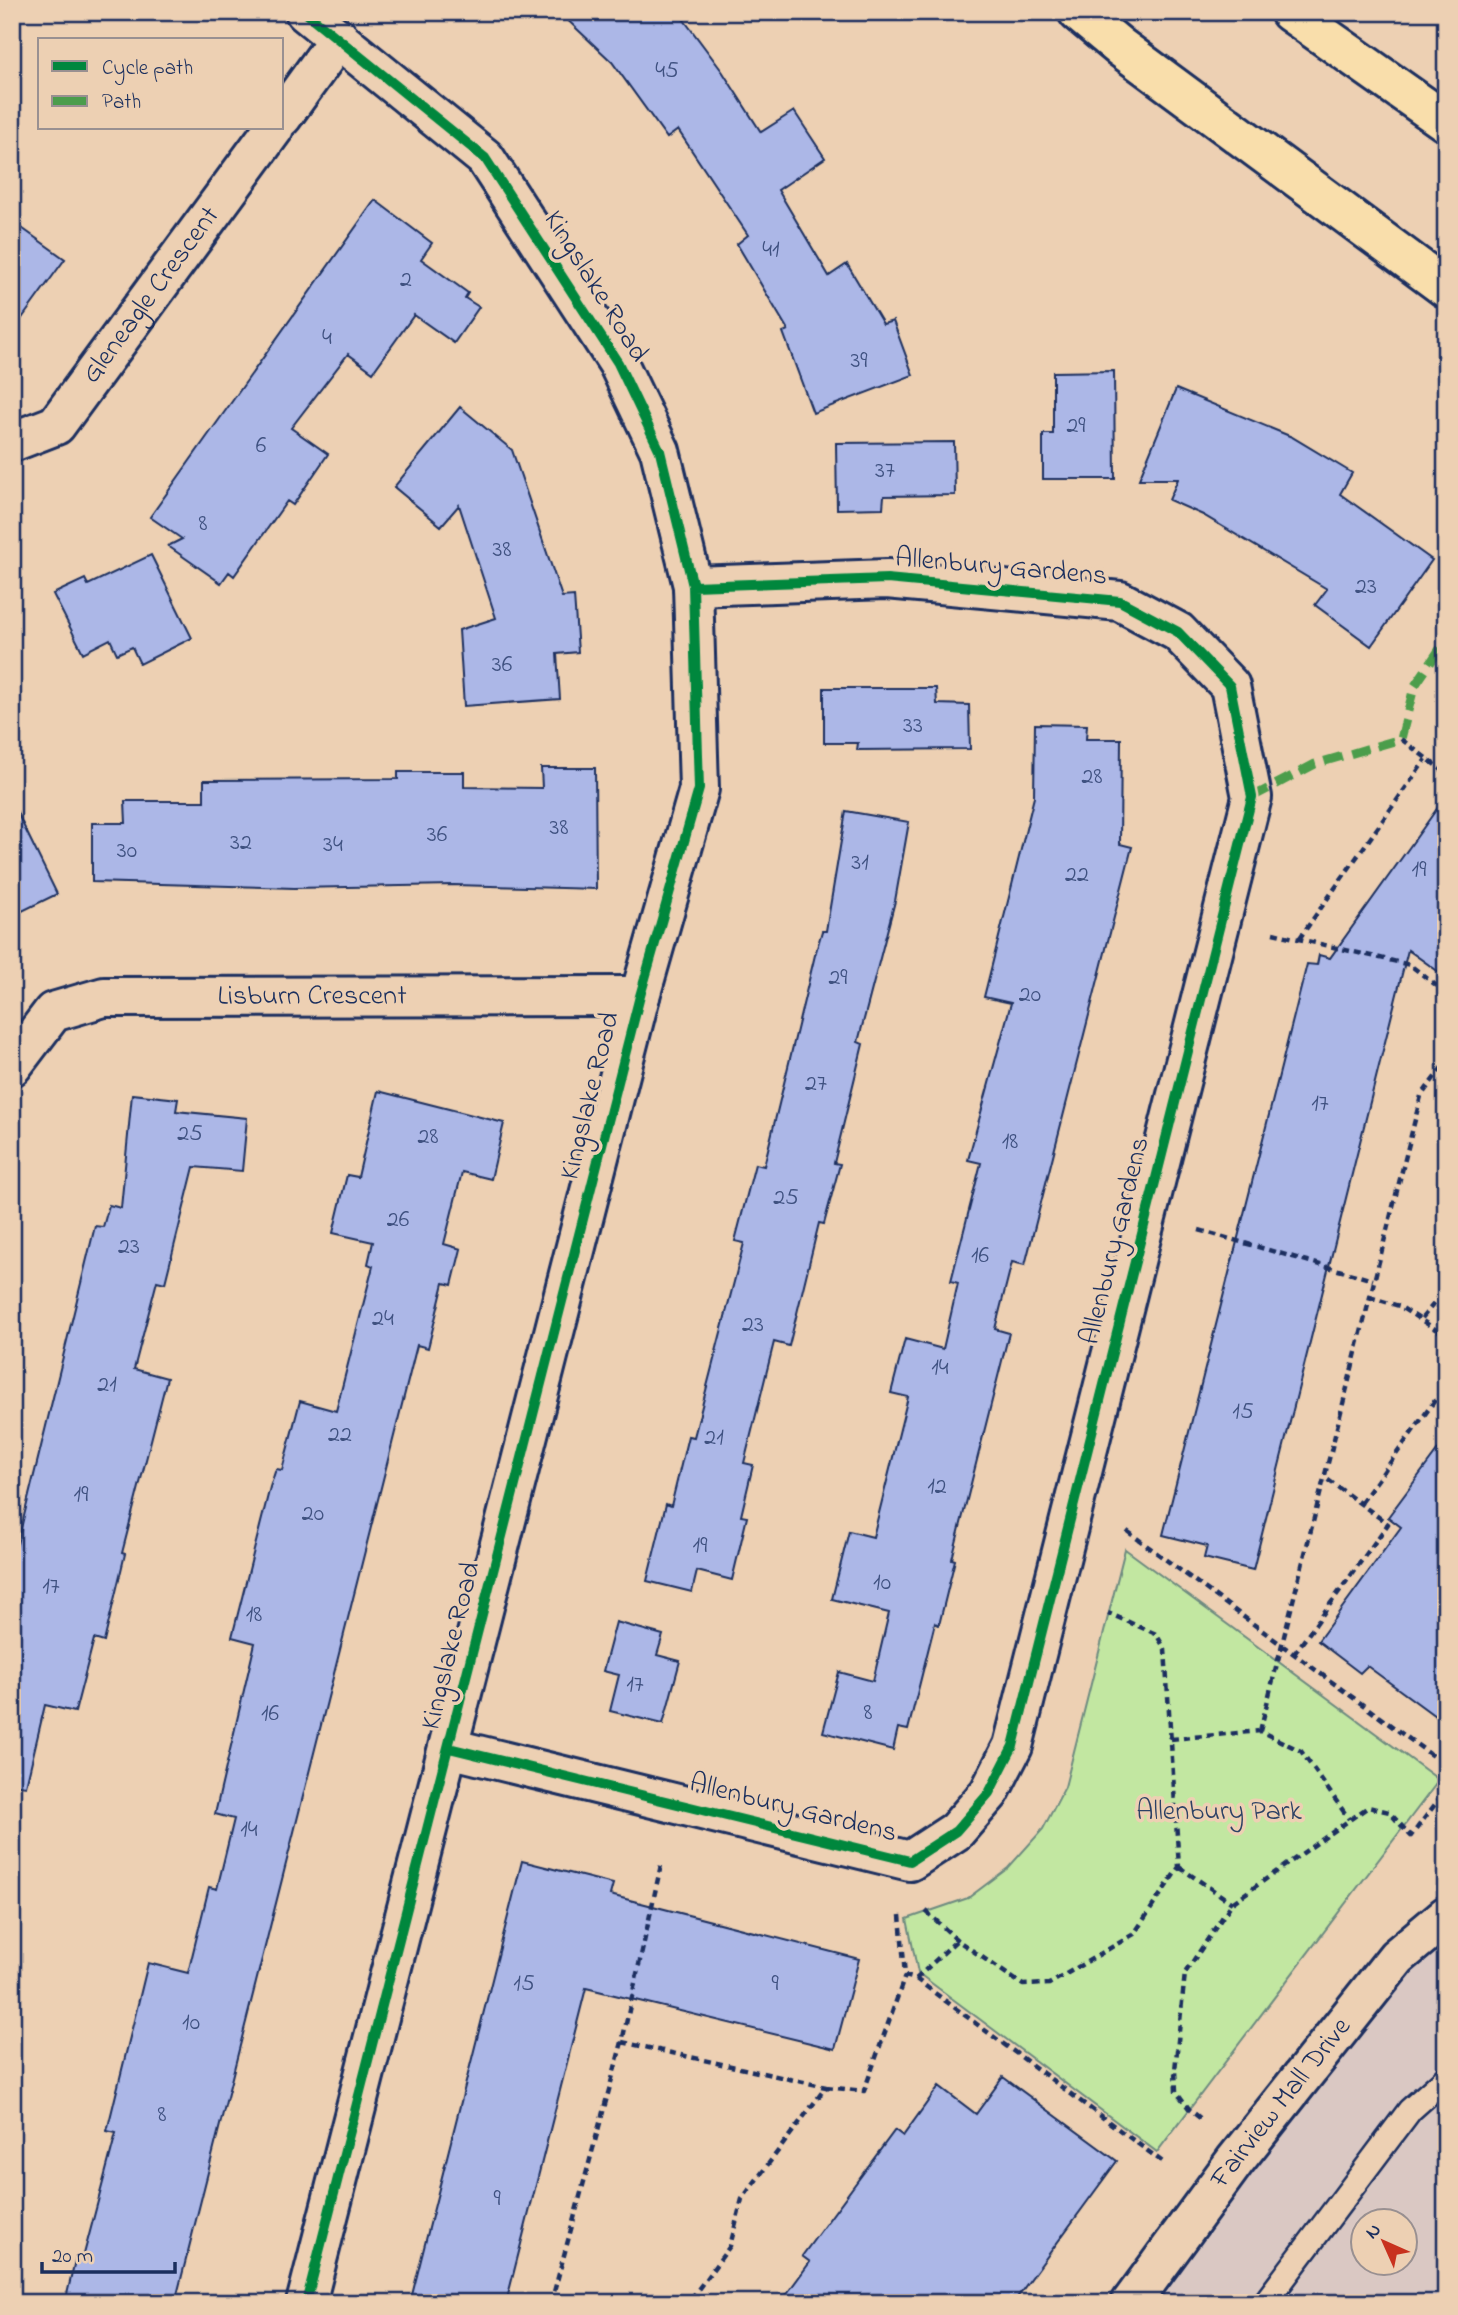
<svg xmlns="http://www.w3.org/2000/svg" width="1458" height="2315" viewBox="0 0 1458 2315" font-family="'Indie Flower',sans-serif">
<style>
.built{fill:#dac8c3;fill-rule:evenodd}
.green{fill:#c2e7a1;stroke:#6e8b80;stroke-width:2}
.building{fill:#acb7e7;stroke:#1b2f5e;stroke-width:2}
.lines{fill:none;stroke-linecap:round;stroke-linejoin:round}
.lane-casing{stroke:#1b2f5e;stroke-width:28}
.street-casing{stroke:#1b2f5e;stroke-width:44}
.secondary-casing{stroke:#1b2f5e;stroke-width:44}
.highway-casing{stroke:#1b2f5e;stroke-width:44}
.path{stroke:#1b2f5e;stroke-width:4.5;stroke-dasharray:7 5;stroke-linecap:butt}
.lane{stroke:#edd0b3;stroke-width:23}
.street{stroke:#edd0b3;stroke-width:38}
.secondary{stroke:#edd0b3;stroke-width:38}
.highway{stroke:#f9deab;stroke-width:38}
.quiet{stroke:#4c9d4c;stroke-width:9;stroke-dasharray:18 9;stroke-linecap:butt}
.cycleway-casing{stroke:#edd0b3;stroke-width:15}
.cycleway{stroke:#00873e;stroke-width:10}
.labels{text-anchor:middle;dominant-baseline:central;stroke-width:7;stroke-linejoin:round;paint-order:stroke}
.number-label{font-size:24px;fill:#3f5180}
.street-label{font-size:28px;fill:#1b2f5e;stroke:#edd0b3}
.park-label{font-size:28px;fill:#2c4165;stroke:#edd0b3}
</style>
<rect width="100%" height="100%" fill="#edd0b3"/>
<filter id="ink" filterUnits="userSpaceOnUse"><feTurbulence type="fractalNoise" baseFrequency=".0143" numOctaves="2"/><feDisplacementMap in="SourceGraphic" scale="14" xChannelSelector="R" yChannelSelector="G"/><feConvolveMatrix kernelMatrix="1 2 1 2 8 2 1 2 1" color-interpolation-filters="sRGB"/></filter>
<g filter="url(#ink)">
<path class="built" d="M1446,1916V2303H1131ZM1364,2220H1406V2262H1364Z"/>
<path class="green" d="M1125,1549L1439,1780L1157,2152L918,1973L907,1919L968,1898L1008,1868L1043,1829L1065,1787Z"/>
<path class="building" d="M559,12H678L722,71L761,132L794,111L825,158L778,190L829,276L847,264L883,324L893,321L913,375L813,413L783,332L788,330L737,244L748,235L678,130L667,138L612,62Z
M375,200L432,243L421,259L468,293L465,298L479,307L454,343L414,315L373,372L348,354L291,428L328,454L293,505L287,501L234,576L229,572L221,583L168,546L182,539L150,517Z
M12,221L65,259L12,332Z
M1114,371L1115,479H1043V434H1053V372Z
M1176,389L1292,437L1352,473L1340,494L1432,560L1371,646L1315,605L1327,589L1203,515L1169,500L1178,479H1139Z
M460,407L512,450L562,597L574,596L578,652L557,654L560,699L464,706L459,630L496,618L459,505L441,526L394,487Z
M954,442L955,495L884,496L883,508L837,509L836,443Z
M151,555L192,638L140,664L132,647L117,654L110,639L83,653L53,594L85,579L88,585Z
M824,688H936L937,704L969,705L970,749L857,750L858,743H824Z
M1035,724L1087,725L1086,739H1121L1120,844L1132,847L1025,1265L1012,1262L995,1329L1009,1333L952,1559L955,1560L939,1625L935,1623L908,1730L898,1728L893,1750L823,1732L839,1672L873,1681L889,1613L832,1599L849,1531L873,1537L908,1397L891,1393L905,1339L943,1349L958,1283L951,1281L981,1163L968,1160L1011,1003L984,997L1034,797Z
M541,768H595L596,889L454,885L294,888L92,882V823H126L125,801H204V780L398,779V772H464V787L542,788Z
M1446,796V977L1408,950L1253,1570L1204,1558L1207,1546L1163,1535L1307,964L1317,965L1319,955L1330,958Z
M12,802L57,894L12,916Z
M846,811L909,822L895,901L858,1042L863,1044L834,1163L840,1164L824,1224L819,1223L789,1346L774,1342L744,1463L753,1465L741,1516L747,1517L732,1580L697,1571L692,1592L647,1581L666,1504L671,1506L688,1436L694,1437L744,1243L735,1241L755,1164L764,1166L815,955L822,931H826Z
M378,1091L504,1123L491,1179L462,1172L444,1244L461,1249L452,1285L444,1283L428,1348L417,1345L175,2303H65L76,2256L83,2258L116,2133L107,2131L148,1963L188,1973L209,1887L217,1889L234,1819L215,1814L255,1643L232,1637L270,1487L276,1469L282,1470L300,1401L336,1411L373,1266L368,1264L373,1242L333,1233L347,1175L358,1177Z
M132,1094L178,1099L176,1111L247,1118L242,1171L194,1167L165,1283L157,1281L134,1369L167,1378L122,1553L125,1554L104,1642L94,1639L75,1712L45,1705L26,1786L12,1784V1565L95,1226L103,1227L109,1205L121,1208Z
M1446,1439V1724L1367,1666L1360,1673L1318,1641L1401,1527L1388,1517Z
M616,1622L663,1635L657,1655L680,1661L663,1724L610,1711L619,1675L603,1671Z
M522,1861L613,1884L610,1895L859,1959L835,2049L586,1988L506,2303H410Z
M1003,2077L1117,2161L1013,2303H780L810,2262L802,2256L895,2130L903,2136L939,2086L976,2114Z"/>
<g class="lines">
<defs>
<path id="lane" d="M1265,2303L1410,2110L1446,2078"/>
<g id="street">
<path d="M305,12L485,158L618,363L660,451L693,586L699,789L640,996L306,2303"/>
<path d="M282,117L339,38"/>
<path id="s1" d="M12,442L56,425L274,128"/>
<path id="s2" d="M12,1066L53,1012L104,997L640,996"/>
<path d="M449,1748L910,1861L956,1831L989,1793L1013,1746L1252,797L1230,686L1178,632L1120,601L887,579L693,586"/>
</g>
<g id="secondary">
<path id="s3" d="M1131,2303L1235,2161L1397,1957L1446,1916"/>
</g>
<path id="highway" d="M1078,12L1120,47L1446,288
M1290,12L1446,122"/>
</defs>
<use href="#lane" class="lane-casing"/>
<use href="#street" class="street-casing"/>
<use href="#secondary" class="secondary-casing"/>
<use href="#highway" class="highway-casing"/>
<path class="path" d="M1401,739L1446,773
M1273,933L1410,965L1446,993
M1299,939L1426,759
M1199,1230L1373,1280
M1369,1297L1399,1306L1446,1336
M1422,1318L1446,1289
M1361,1503L1446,1385
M1127,1531L1446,1766
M1294,1654L1388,1524L1324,1477
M1260,1731L1421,1096L1446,1062
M1171,1739L1260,1731L1301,1751L1349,1819
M1179,1867L1232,1903
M926,1911L957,1940L1023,1985L1049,1984L1134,1934L1179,1867L1165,1649L1156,1634L1108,1613
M900,1915L905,1976L916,1979L1164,2163
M916,1979L957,1940
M622,2042L826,2087L742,2199L730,2246L688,2303
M826,2087L864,2091L905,1976
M1200,2118L1190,2110L1176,2091L1175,2070L1185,1973L1232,1903L1368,1807L1389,1812L1411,1836L1446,1790
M551,2303L622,2042L661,1865"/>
<use href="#lane" class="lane"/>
<use href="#street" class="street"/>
<use href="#secondary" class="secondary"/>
<use href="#highway" class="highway"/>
<path class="quiet" d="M1252,797L1315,764L1401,739L1414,687L1446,640"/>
<defs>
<path id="cycleway" d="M305,12L485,158L618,363L660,451L693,586L699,789L640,996L306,2303
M449,1748L910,1861L956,1831L989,1793L1013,1746L1252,797L1230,686L1178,632L1120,601L887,579L693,586"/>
</defs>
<use href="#cycleway" class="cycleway-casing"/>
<use href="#cycleway" class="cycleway"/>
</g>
</g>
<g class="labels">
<g class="number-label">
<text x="667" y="71">45</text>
<text x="771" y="250">41</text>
<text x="406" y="280">2</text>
<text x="327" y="338">4</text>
<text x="859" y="361">39</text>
<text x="1076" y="426">29</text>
<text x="261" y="446">6</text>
<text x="885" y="471">37</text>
<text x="203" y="524">8</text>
<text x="502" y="550">38</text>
<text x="1366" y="587">23</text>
<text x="502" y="665">36</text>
<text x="913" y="726">33</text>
<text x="1092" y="777">28</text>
<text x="559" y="828">38</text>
<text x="437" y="835">36</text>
<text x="241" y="843">32</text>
<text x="333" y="845">34</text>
<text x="127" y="851">30</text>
<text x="860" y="863">31</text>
<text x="1419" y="870">19</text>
<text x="1077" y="875">22</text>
<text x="838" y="978">29</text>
<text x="1030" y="995">20</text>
<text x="816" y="1084">27</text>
<text x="1320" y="1104">17</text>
<text x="190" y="1134">25</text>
<text x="428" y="1137">28</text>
<text x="1010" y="1142">18</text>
<text x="786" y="1198">25</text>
<text x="398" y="1220">26</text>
<text x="129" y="1247">23</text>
<text x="980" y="1256">16</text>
<text x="383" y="1319">24</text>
<text x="753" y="1325">23</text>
<text x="940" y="1368">14</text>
<text x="107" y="1385">21</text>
<text x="1243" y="1412">15</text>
<text x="340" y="1435">22</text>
<text x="714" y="1438">21</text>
<text x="937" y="1487">12</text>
<text x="81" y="1495">19</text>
<text x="313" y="1514">20</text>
<text x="700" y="1546">19</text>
<text x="882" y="1583">10</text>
<text x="51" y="1587">17</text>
<text x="254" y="1615">18</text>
<text x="635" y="1685">17</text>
<text x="868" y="1713">8</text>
<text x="270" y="1714">16</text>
<text x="249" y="1830">14</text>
<text x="524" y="1984">15</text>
<text x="775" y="1984">9</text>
<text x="191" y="2023">10</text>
<text x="162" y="2115">8</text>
<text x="497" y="2199">9</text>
</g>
<g class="street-label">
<text transform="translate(595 287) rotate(58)">Kingslake Road</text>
<text stroke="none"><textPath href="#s1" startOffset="208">Gleneagle Crescent</textPath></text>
<text transform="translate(1001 568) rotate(5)">Allenbury Gardens</text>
<text stroke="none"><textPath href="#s2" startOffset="329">Lisburn Crescent</textPath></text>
<text transform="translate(591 1096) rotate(-76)">Kingslake Road</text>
<text transform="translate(1116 1241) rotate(-76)">Allenbury Gardens</text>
<text transform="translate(452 1646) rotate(-76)">Kingslake Road</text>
<text transform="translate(793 1809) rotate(14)">Allenbury Gardens</text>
<text stroke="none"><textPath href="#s3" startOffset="250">Fairview Mall Drive</textPath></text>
</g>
<g class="park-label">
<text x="1219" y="1812">Allenbury Park</text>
</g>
</g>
<rect width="1458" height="2315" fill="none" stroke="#edd0b3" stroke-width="42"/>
<rect x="21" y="21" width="1416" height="2273" fill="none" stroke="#1b2f5e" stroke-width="2.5" filter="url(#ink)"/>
<rect x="38" y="38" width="245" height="91" fill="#edd0b3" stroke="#999091" stroke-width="2"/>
<rect x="52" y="61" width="35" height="10" fill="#00873e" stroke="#999091" stroke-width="2"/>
<text x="102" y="74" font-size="21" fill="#1b2f5e">Cycle path</text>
<rect x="52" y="96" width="35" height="10" fill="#4c9d4c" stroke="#999091" stroke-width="2"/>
<text x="102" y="108" font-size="21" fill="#1b2f5e">Path</text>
<g transform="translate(1384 2242) rotate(315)"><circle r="33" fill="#edd0b3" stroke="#999091" stroke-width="2"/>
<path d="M0-5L12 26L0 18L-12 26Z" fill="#c8321e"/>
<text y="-10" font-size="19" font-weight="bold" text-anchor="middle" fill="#1b2f5e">N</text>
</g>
<path d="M42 2262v10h133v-10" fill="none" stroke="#1b2f5e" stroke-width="3.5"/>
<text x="52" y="2262" font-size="21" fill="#1b2f5e" stroke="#edd0b3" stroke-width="5" paint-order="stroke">20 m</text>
</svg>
